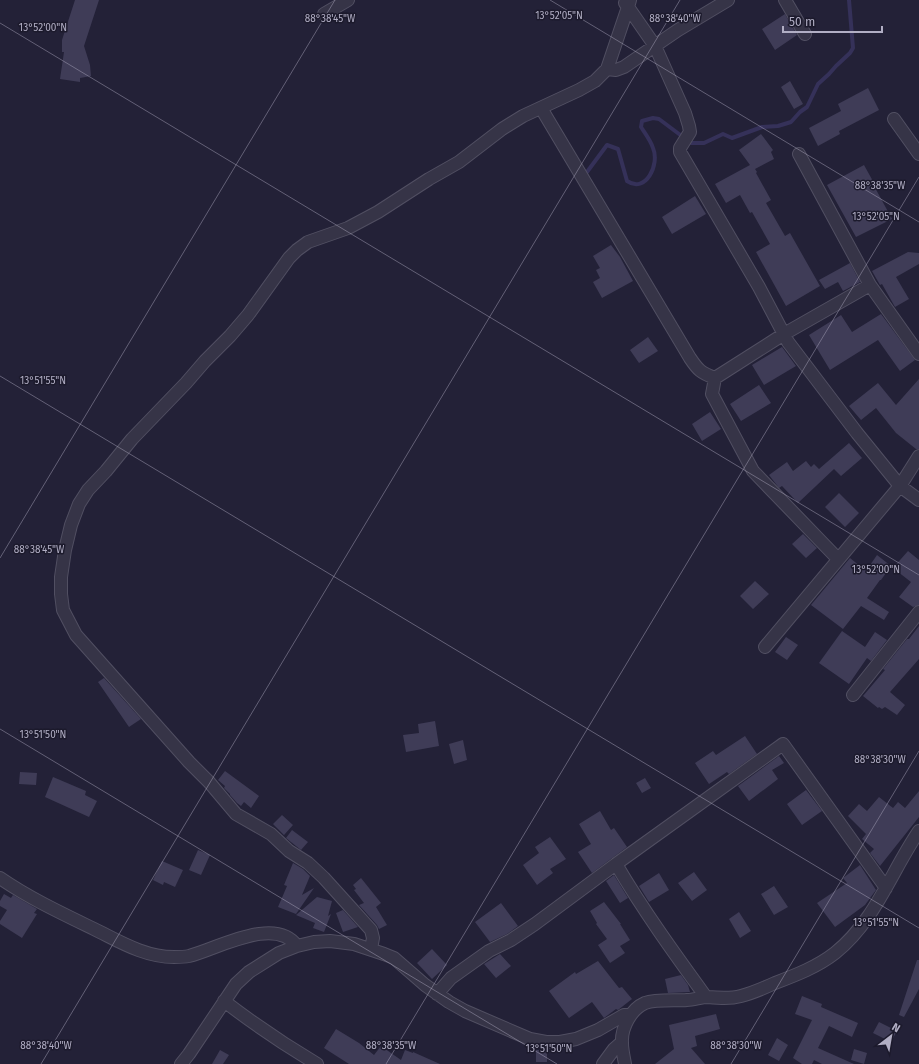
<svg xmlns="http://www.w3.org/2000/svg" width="919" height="1064" viewBox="0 0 919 1064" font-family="'Fira Sans',sans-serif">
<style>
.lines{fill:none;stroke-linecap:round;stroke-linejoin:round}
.stream{stroke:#353159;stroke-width:4}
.building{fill:#3f3c57}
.minor-casing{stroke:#514f62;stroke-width:14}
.minor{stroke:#363447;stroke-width:12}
.ticks{fill:none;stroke:#b1aec4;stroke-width:1;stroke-opacity:0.45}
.ticks-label{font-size:10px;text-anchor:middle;fill:#b1aec4;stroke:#1c1a2c;stroke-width:3;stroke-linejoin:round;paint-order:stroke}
</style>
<rect width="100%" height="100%" fill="#232137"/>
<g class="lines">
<path class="stream" d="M587,172L607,145L618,149L627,181C646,194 660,164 653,148C651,141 645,133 641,127L642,121L653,118L659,119L691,143H704L723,134L732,138L762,127L778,126L791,122L800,112L807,107L818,84L829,74L836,66L850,53L853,48L849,0"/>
</g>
<path class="building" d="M75,0H99L84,46L90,65L91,76L80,78V82L60,79L64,52H62V40Z
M785,14L797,35L775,50L762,29Z
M790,81L803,104L794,109L781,87Z
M868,88L879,110L839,131L840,134L818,146L809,128L841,111L838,104Z
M761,134L773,150L771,152L774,159L755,169L757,172L756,173L771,200L766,203L785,236L790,233L820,286L786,306L756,252L770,244L752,212L750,213L740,195L726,203L715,184L750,165L739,150Z
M864,165L874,183L873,184L892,219L856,237L827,185Z
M695,196L706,214L672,234L662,217Z
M611,245L620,257L633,281L602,298L593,282L600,278L596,270L600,268L593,256Z
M908,252L919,253V264L896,277L909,299L895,307L882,284L880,285L872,271Z
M850,263L860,282L843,291L838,282L825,289L819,280Z
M881,314L915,360L900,371L878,340L830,370L809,335L841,315L852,332Z
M648,337L658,351L639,363L630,350Z
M782,347L796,366L764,385L752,365Z
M919,379V449H916L896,433L876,408L861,420L849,406L878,383L896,405Z
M759,385L771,403L741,421L730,404Z
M710,412L721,429L702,441L692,424Z
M849,443L862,458L841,476L834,469L798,503L782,486L779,488L769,475L787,462L793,471L806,461L811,467L814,464L819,469Z
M839,493L859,513L845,527L825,507Z
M803,534L817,548L806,558L792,544Z
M908,551L919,560V605L913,607L899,597L911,582L893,568Z
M877,555L891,566L881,580H880L867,598L889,612L884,620L861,606L843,629L811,605L850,558L866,571Z
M755,581L769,594L753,609L740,596Z
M919,626V659L890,692L905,705L897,715L885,707L882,709L879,707L878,708L863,696L885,670L883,669L907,639H909Z
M842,631L865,647L875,632L887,640L871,661L867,658L849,684L819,663Z
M786,637L798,645L787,660L775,652Z
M104,678L141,719L129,727L98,682Z
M435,721L439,746L406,752L403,735L419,733L418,724Z
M745,736L757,754L729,774L727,772L709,784L695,763L713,751L716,755Z
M463,740L467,760L454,764L449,744Z
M779,756L784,763L772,770L778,779L749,801L738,786Z
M225,771L259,796L251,808L244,802L241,806L237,803L230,795V794L224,788L225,786L218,780Z
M20,772L37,773L36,785L19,784Z
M53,777L86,791L85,795L97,801L89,817L45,797Z
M645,778L651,788L642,793L636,783Z
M806,790L822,811L802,825L787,804Z
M919,791V817L880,866L870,853L874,849L862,839L866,834L848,816L859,804L867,811L879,797L893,808L898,802L905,808Z
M600,811L611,830L614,828L627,847L592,873L578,852L591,844L579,824Z
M282,815L293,825L284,835L273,824Z
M292,830L308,842L301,850L286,838Z
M550,837L566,859L550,869L553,873L537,885L523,865L539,853L535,847Z
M198,850L210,855L201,875L189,870Z
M162,861L183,870L175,887L164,882L163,885L153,880Z
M293,863L303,869L310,876L302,895L314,888L296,914L278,907L287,886L284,885Z
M860,865L876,890L865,905L835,927L817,903L847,883L843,878Z
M694,872L707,890L692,901L678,883Z
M659,873L669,890L649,902L639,886Z
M614,875L628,898L620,903L606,881Z
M361,878L381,903L376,907L387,925L379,929L377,925L359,905L364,903L354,890L356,889L353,885Z
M774,886L788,907L774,915L761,894Z
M4,894L11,898L13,895L37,909L34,913L37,914L22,938L0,924V921L7,910L0,906V901Z
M317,897L332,901L328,916L331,914L324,932L313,928L315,923L296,915Z
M604,902L621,924H620L630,940L620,946L625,953L610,963L598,945L607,939L596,924L597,923L590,911Z
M501,903L518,926L507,934L490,942L475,922Z
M343,910L358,927L343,932L336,913Z
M739,912L751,931L740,938L729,919Z
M432,949L447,965L432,979L417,963Z
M500,954L511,966L496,978L484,964Z
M917,960H919V989L904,1017L899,1015Z
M598,961L619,988L622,987L632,999L618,1010L616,1009L604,1018L592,1002L569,1018L549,991L575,972L576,974Z
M681,975L688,985L690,992L668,993L665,979Z
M802,996L822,1004L821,1007L858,1023L852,1037L829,1026L818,1048L854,1064H822L814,1060L812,1064H802L793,1058L812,1020L795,1014Z
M716,1014L720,1029L695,1036L697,1046L691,1048L705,1064H655L674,1049L669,1025Z
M879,1022L897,1031L891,1042L873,1033Z
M336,1029L359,1043L374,1055L381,1046L401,1060L405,1050L413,1053V1052L440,1064H349L324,1048Z
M777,1038L788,1045L779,1061L768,1055Z
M854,1049L867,1053L864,1064L851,1060Z
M220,1050L229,1055L223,1064H212Z
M536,1050H547V1062H536Z"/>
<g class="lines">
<defs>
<path id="minor" d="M630,0L628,7L655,46L685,113L689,126L690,132L680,148V152L759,287L788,342L857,433L900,486L919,500
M785,0L805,34
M625,3L628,7L607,69L616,70L624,67L678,30L728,0
M324,14L348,0
M541,108L690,358C698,370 701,373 715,378
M894,119L919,154
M799,154L870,285
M838,559L753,471L712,394L715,378L784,334L870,285L919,354
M765,647L900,486L919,456
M853,695L919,612
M616,864L783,744L886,888
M0,878C29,898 61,913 94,929C119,941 144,957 174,957C179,957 184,957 189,956C217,949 275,915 297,946
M371,949L373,938L371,930L324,878L308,863L289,851L271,834L236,814L209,782L189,762L76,635L63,610L61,594V577L65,550L71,525L79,504L88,490L106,471L132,439L186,383L205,361L230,336L248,315L289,258L297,250L308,242L348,228L378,212L429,179L459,162L502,129L523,116L579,90L595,81L607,69
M437,994L451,978L489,951L511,940L535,924L616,864C643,910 674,953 706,997
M224,1001C254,1024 285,1045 317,1064
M181,1064L189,1054L236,984L249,972L279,953L297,946L314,942L330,941L354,944L384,954L394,958L425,985L449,1002L465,1011L530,1039L546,1042H560L576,1039L598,1030L624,1015H630
M603,1064L614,1049L622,1042
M625,1064C624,1058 622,1050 622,1043C621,1028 631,1009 645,1003C656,999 676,1001 687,1000C694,1000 701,997 708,997C719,998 730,999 741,996C753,993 764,988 775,983C796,975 817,967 835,953C875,921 891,872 919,831"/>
</defs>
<use href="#minor" class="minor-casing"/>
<use href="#minor" class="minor"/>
</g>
<path class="ticks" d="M550,0L919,222M0,23L919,575M0,376L919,928M0,558L335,0M0,729L557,1064M41,1064L680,0M386,1064L919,177M731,1064L919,751"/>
<g class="ticks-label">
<text x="559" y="19">13°52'05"N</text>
<text x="330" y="22">88°38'45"W</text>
<text x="675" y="22">88°38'40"W</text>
<text x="43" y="31">13°52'00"N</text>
<text x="880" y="189">88°38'35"W</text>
<text x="876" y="220">13°52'05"N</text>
<text x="43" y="384">13°51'55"N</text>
<text x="39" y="553">88°38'45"W</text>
<text x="876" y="573">13°52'00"N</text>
<text x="43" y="738">13°51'50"N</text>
<text x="880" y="763">88°38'30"W</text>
<text x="876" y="926">13°51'55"N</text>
<text x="46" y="1049">88°38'40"W</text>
<text x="391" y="1049">88°38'35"W</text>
<text x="736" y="1049">88°38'30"W</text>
<text x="549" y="1052">13°51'50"N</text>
</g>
<g transform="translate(891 1036) rotate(31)" stroke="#1c1a2c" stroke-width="3" paint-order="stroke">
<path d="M0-3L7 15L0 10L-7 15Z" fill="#b1aec4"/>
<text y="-6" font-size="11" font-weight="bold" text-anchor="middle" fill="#b1aec4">N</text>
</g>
<path d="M783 26v6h99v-6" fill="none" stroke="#b1aec4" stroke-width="2"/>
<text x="789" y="26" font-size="12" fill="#b1aec4" stroke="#1c1a2c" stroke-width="3" paint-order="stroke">50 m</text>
</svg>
